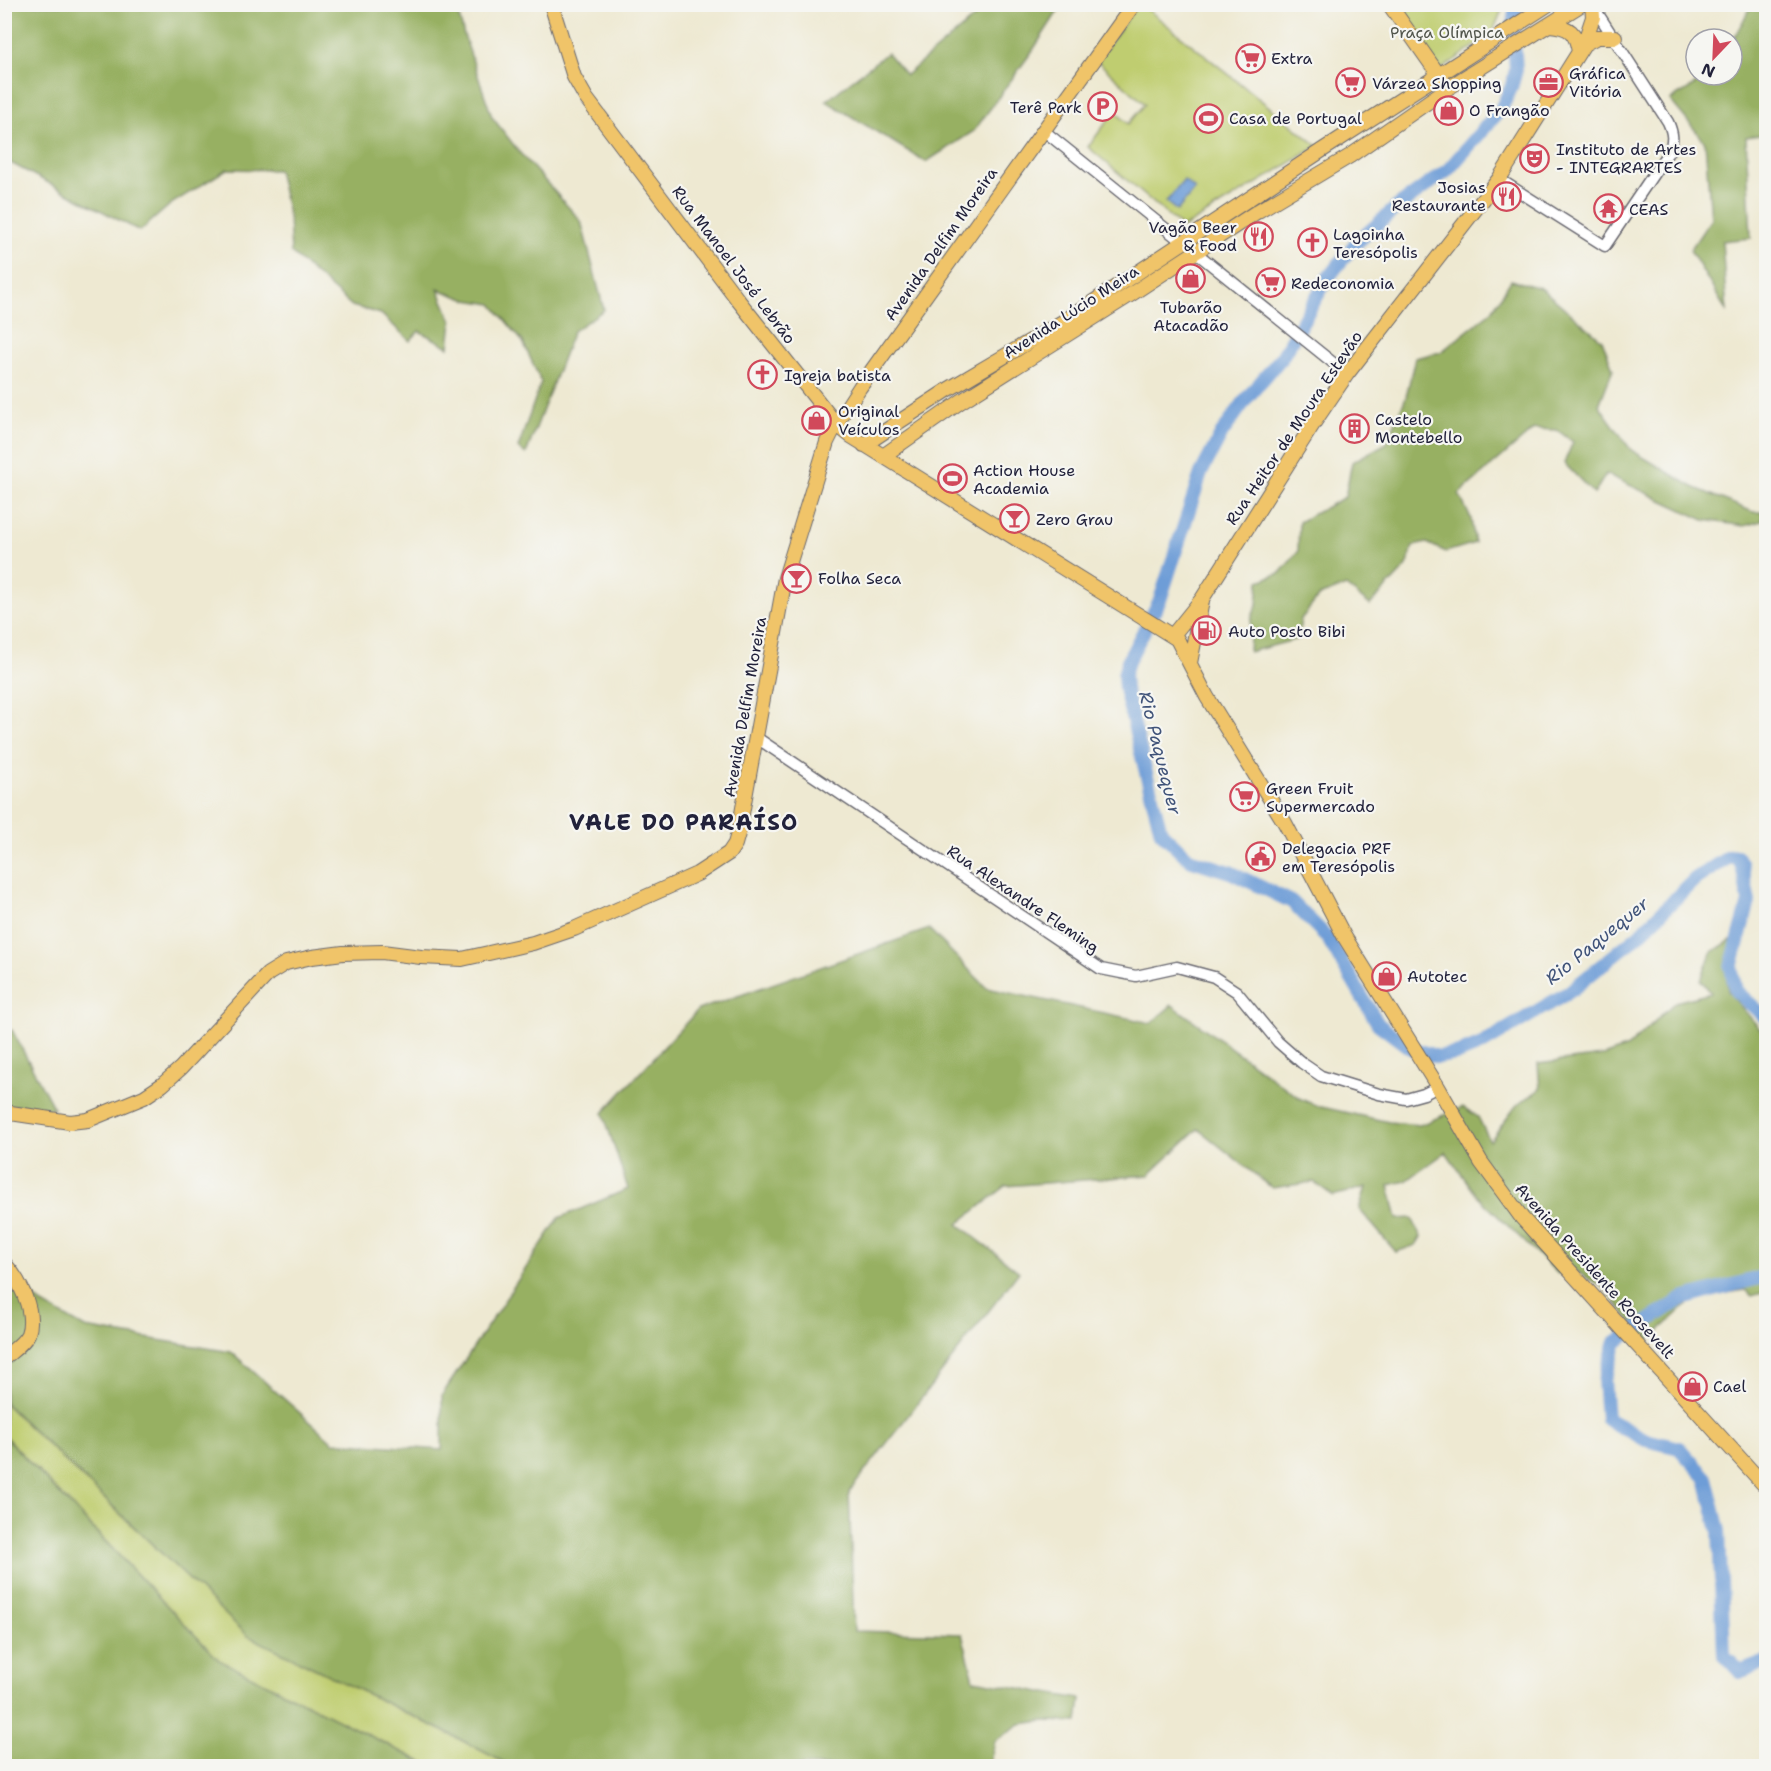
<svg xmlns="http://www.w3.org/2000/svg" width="1771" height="1771" viewBox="0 0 1771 1771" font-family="'Shantell Sans',sans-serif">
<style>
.green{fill:#bfcd6f;stroke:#707855;stroke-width:1.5}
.forest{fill:#97b062;stroke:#5c694e;stroke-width:1.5}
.water{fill:#6e9dd7;stroke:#486089;stroke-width:1.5}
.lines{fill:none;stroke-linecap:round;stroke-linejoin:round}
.river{stroke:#6e9dd7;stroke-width:14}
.minor-casing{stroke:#696870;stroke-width:13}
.major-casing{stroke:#696870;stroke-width:16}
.minor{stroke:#fff;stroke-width:10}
.major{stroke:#f0c469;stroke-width:14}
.labels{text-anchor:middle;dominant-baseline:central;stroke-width:4.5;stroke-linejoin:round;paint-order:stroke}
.park-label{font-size:16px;fill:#51554b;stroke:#f6f6f2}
.poi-label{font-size:16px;fill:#22223b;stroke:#f6f6f2;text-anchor:start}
.street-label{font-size:16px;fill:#22223b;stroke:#f6f6f2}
.water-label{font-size:18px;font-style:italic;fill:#405379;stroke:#f6f6f2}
.district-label{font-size:22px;font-weight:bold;letter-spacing:1.5px;fill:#22223b;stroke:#f6f6f2}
</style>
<rect width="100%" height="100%" fill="#f6f6f2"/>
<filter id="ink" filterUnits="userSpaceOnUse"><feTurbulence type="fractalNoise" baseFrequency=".0167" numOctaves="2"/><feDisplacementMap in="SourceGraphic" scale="12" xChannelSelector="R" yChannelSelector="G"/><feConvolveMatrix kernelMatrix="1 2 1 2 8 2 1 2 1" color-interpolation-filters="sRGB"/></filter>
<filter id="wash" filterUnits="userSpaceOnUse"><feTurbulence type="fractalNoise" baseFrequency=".008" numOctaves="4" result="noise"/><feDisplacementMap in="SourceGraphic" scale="24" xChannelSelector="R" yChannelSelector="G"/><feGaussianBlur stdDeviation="1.35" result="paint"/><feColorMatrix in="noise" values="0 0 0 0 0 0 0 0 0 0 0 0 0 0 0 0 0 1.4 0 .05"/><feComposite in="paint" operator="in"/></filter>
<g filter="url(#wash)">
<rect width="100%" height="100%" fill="#eee9d2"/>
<path class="green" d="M1138,4L1142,5L1318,146L1183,228L1088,147L1115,111L1128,124L1145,104L1097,61Z
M1399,4L1504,5L1492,34L1439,71L1395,8Z
M4,1403L248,1636L447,1733L511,1766H430L219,1660L5,1436Z"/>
<path class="forest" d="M4,5H456L464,35L492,117L520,153L581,221L604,310L573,331L526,454L518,448L541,382L523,342L492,304L467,300L438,289L452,321L449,347L419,331L410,341L381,314L352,306L291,253L289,218L278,170L227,169L171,204L140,231L5,160Z
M988,5H1062L1033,50L974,131L926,162L826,101L887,53L906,75L988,6Z
M1752,5H1766V134L1746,137L1751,238L1722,241L1727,312L1690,250L1711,219L1705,142L1670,100L1711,75H1732V41Z
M1511,280L1541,288L1602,340L1613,369L1599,405L1631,450L1693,487L1753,512H1764L1762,521L1744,526L1704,520L1606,474L1594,494L1564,463L1573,442L1557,430L1534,429L1459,494L1471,519L1475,543L1446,552L1427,543L1413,546L1407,566L1370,605L1346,586L1319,596L1301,619L1298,639L1249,652L1251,619L1257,605L1259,581L1280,573L1298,552L1299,522L1345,497L1352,462L1387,443L1406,397L1415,358L1441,352L1492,311Z
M929,929L987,988L1151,1023L1172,1005L1301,1099L1317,1106L1389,1122L1420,1125L1463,1107L1478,1117L1490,1141L1516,1106L1540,1089L1538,1064L1603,1056L1628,1047L1675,1002L1711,993L1701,980L1711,953L1734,938L1726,964L1728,991L1766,1036V1292L1752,1296L1745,1290L1701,1297L1688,1304L1648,1341L1603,1287L1572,1269L1558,1274L1477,1196L1446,1152L1406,1181L1389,1185L1397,1219L1412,1218L1421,1237L1416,1245L1396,1252L1359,1209L1366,1187L1333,1196L1314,1182L1272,1188L1198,1129L1149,1175L1006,1186L958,1224L1019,1272L849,1492L854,1631L962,1634L974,1680L1081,1699L1078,1722L1045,1721L1020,1724L995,1741L989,1766H511L448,1733L248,1636L5,1403L4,1267L41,1303L85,1328L231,1352L333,1442L442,1450V1395L559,1218L628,1189L603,1113L698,1010Z
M12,1030L54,1109L14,1106L5,1109V1033Z
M4,1436L219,1660L430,1766H5Z"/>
<path class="water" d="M1184,180L1195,189L1177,211L1166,202Z"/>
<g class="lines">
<path class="river" d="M1516,4L1513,25L1516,70L1511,88L1501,109L1448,170L1397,207L1355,244L1327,279L1282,357L1247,398L1222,433L1201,473L1160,600L1128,661L1124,675L1125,689L1161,832L1189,859L1230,872L1292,902L1327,937L1378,1024L1410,1048L1438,1057L1460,1053L1482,1044L1569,992L1639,935L1695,879L1729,857L1737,856L1742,865L1749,902L1731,967L1736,991L1766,1018
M1766,1276L1682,1299L1616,1342L1604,1380L1607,1419L1646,1440L1679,1448L1706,1478L1719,1531L1724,1655L1740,1672L1766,1662"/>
</g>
</g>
<g filter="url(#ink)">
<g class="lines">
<defs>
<path id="minor" d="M1043,130L1181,241
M1499,179L1605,246L1669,151C1674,141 1673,133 1668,122L1593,6
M1194,251L1347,374
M757,738L1101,969L1136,976L1177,967L1214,977L1237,992L1278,1042L1302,1063L1321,1076L1379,1094L1406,1099L1424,1094L1438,1087"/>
<path id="major" d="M551,4L574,77L586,98L738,300L836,424L851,436L1177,639L1207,697L1285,823L1344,936L1438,1087L1481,1162L1522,1218L1766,1487
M1389,4L1443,81
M1550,25C1570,27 1576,32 1579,52
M1584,44L1597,37H1615
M864,445L949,389L1066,320L1324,149L1549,4
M883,456L960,402L1130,295L1258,211L1350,156L1448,88L1582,4
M1173,635L1202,599L1315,421L1347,374L1499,179L1584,44L1593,17L1592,4
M1190,663L1202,601
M4,1112L70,1122L88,1120L144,1097L162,1085L181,1068L268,974L286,963L312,957L343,953L382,952L421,957L462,959L533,943L574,929L697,874L729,853L735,844L739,830L785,578L827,442L836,424L860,387L1134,4
M4,1263C19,1279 36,1311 28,1334C24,1343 12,1351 4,1358"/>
</defs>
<use href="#minor" class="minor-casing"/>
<use href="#major" class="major-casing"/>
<use href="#minor" class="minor"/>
<use href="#major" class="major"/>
</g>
</g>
<defs>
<symbol id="supermarket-ring" viewBox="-11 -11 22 22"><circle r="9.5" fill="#f6f6f2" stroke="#d1495b" stroke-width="1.5"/><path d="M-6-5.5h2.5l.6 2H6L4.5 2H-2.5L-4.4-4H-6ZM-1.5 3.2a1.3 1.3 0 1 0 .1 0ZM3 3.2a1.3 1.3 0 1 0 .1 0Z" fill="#d1495b"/></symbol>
<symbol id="office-ring" viewBox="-11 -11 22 22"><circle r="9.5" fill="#f6f6f2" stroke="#d1495b" stroke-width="1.5"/><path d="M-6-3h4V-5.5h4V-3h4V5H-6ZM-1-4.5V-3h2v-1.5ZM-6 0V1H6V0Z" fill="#d1495b"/></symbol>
<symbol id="parking-ring" viewBox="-11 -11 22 22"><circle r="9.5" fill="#f6f6f2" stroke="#d1495b" stroke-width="1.5"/><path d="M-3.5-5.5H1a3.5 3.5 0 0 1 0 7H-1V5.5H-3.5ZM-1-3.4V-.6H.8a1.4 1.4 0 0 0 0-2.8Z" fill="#d1495b"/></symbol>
<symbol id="shop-ring" viewBox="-11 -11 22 22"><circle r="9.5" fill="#f6f6f2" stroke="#d1495b" stroke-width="1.5"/><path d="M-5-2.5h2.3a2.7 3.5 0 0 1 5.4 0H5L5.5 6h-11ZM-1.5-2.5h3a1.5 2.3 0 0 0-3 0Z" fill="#d1495b"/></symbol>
<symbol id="stadium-ring" viewBox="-11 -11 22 22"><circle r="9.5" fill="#f6f6f2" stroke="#d1495b" stroke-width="1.5"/><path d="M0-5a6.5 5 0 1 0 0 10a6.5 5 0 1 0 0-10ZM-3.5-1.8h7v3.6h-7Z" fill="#d1495b"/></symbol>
<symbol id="theatre-ring" viewBox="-11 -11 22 22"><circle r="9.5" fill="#f6f6f2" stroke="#d1495b" stroke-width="1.5"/><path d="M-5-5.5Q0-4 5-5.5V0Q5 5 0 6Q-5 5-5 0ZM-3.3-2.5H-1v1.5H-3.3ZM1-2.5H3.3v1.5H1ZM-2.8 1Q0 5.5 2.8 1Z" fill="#d1495b"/></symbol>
<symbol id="restaurant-ring" viewBox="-11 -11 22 22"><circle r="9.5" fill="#f6f6f2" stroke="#d1495b" stroke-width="1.5"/><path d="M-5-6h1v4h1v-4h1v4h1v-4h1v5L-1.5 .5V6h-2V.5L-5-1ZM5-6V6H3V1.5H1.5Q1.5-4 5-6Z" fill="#d1495b"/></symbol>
<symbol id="temple-ring" viewBox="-11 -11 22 22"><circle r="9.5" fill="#f6f6f2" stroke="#d1495b" stroke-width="1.5"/><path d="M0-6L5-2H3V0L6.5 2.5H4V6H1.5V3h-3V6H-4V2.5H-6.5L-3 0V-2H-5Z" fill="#d1495b"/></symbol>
<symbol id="church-ring" viewBox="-11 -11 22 22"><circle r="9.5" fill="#f6f6f2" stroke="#d1495b" stroke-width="1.5"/><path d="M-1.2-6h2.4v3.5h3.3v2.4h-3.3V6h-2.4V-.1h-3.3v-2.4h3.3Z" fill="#d1495b"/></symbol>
<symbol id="building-ring" viewBox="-11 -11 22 22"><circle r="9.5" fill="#f6f6f2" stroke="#d1495b" stroke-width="1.5"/><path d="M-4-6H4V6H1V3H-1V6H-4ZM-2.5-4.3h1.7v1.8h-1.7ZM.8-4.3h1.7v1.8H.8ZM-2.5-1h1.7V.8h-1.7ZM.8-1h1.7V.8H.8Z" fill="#d1495b"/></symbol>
<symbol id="bar-ring" viewBox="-11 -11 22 22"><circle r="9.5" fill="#f6f6f2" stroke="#d1495b" stroke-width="1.5"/><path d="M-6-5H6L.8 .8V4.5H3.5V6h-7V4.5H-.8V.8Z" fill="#d1495b"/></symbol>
<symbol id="fuel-ring" viewBox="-11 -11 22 22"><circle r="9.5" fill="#f6f6f2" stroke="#d1495b" stroke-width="1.5"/><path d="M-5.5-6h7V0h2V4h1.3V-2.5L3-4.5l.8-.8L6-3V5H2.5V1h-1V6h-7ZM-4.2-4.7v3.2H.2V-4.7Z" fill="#d1495b"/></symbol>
<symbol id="civic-ring" viewBox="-11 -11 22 22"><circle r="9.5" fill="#f6f6f2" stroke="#d1495b" stroke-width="1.5"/><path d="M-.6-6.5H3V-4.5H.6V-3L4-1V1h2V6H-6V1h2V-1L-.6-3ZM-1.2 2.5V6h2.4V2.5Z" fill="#d1495b"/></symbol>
</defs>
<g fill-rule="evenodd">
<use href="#supermarket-ring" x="1234" y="42" width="33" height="33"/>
<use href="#office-ring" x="1532" y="66" width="33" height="33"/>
<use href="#supermarket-ring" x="1334" y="66" width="33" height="33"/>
<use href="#parking-ring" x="1086" y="90" width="33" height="33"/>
<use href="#shop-ring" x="1432" y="94" width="33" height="33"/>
<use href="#stadium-ring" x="1192" y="102" width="33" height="33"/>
<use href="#theatre-ring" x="1518" y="142" width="33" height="33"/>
<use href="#restaurant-ring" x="1490" y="180" width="33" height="33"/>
<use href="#temple-ring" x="1592" y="192" width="33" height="33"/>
<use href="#restaurant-ring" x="1242" y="220" width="33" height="33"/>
<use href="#church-ring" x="1296" y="226" width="33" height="33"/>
<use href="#shop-ring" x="1174" y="262" width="33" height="33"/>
<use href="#supermarket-ring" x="1254" y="266" width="33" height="33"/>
<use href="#church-ring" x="746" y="358" width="33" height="33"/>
<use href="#shop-ring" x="800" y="404" width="33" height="33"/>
<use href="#building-ring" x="1338" y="412" width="33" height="33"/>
<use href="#stadium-ring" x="936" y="462" width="33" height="33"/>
<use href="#bar-ring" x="998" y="502" width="33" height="33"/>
<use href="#bar-ring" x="780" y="562" width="33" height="33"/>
<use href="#fuel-ring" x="1190" y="614" width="33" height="33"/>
<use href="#supermarket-ring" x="1228" y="780" width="33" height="33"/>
<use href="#civic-ring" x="1244" y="840" width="33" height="33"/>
<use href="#shop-ring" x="1370" y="960" width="33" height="33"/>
<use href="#shop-ring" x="1676" y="1370" width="33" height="33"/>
</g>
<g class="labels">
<g class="park-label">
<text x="1447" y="32">Praça Olímpica</text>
</g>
<g class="poi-label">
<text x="1271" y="58">Extra</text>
<text x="1569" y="73">Gráfica<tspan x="1569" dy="18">Vitória</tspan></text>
<text x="1372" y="83">Várzea Shopping</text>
<text x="1082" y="107" text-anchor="end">Terê Park</text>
<text x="1469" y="110">O Frangão</text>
<text x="1229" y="118">Casa de Portugal</text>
<text x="1556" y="149">Instituto de Artes<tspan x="1556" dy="18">- INTEGRARTES</tspan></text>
<text x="1486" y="187" text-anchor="end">Josias<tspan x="1486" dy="18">Restaurante</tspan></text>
<text x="1629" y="209">CEAS</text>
<text x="1237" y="227" text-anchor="end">Vagão Beer<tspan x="1237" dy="18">&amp; Food</tspan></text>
<text x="1333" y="234">Lagoinha<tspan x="1333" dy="18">Teresópolis</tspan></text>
<text x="1291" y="283">Redeconomia</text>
<text x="1191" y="307" text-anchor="middle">Tubarão<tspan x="1191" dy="18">Atacadão</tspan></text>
<text x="784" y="375">Igreja batista</text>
<text x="838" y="411">Original<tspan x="838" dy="18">Veículos</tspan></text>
<text x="1375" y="419">Castelo<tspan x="1375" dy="18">Montebello</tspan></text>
<text x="973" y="470">Action House<tspan x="973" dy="18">Academia</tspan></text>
<text x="1036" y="519">Zero Grau</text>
<text x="818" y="578">Folha Seca</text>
<text x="1228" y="631">Auto Posto Bibi</text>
<text x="1266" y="788">Green Fruit<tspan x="1266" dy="18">Supermercado</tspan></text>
<text x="1282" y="848">Delegacia PRF<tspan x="1282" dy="18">em Teresópolis</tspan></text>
<text x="1407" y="976">Autotec</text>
<text x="1713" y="1386">Cael</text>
</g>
<g class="street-label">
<text transform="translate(941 244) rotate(-55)">Avenida Delfim Moreira</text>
<text transform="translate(734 265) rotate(53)">Rua Manoel José Lebrão</text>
<text transform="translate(1071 312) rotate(-33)">Avenida Lúcio Meira</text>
<text transform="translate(1294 428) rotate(-56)">Rua Heitor de Moura Estevão</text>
<text transform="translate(745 707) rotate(-80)">Avenida Delfim Moreira</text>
<text transform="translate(1023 899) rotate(34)">Rua Alexandre Fleming</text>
<text transform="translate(1595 1271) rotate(48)">Avenida Presidente Roosevelt</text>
</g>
<g class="water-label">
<text transform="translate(1160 753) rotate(76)">Rio Paquequer</text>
<text transform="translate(1597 941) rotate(-39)">Rio Paquequer</text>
</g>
<g class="district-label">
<text x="684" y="822">VALE DO PARAÍSO</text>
</g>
</g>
<rect width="1771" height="1771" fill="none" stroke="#f6f6f2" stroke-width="24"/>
<g transform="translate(1714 57) rotate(203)"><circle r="28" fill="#f6f6f2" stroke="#a1a1a9" stroke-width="1.5"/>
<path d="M0-4.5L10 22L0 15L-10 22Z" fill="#d1495b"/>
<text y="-9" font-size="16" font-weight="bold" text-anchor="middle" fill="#22223b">N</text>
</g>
</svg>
